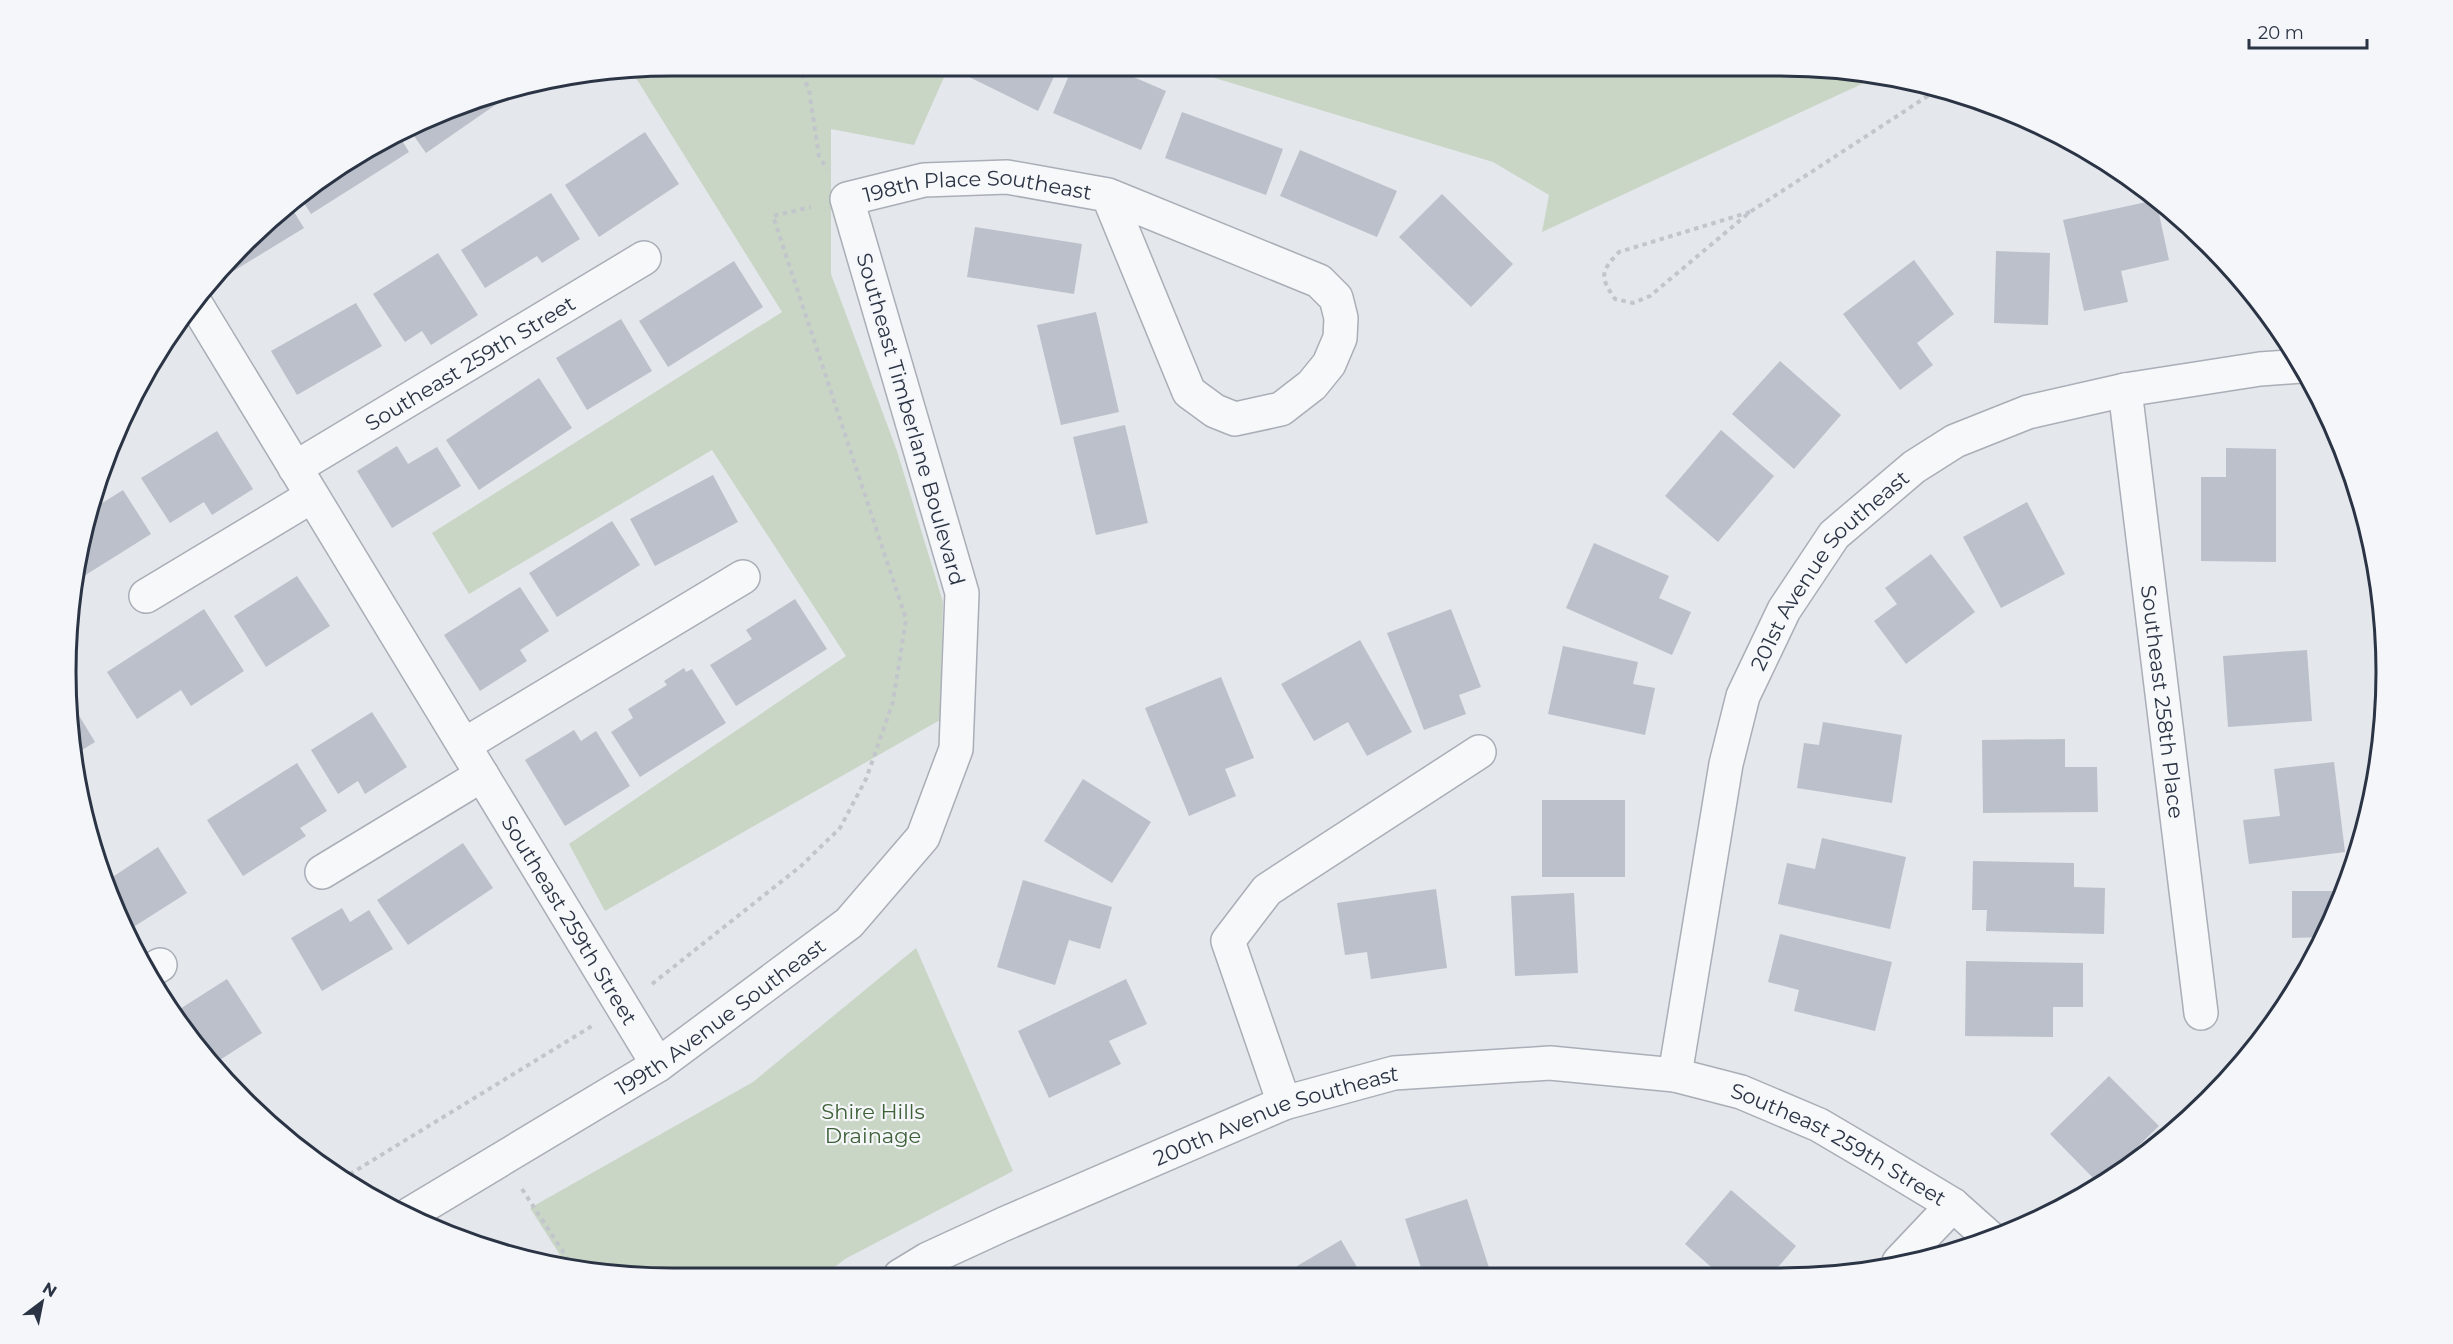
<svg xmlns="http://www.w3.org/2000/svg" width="2453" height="1344" viewBox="0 0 2453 1344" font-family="Montserrat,sans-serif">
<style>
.green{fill:#c9d6c5}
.building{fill:#bbc0ca}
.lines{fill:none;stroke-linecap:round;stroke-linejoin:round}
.minor-casing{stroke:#a9aeb7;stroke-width:36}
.path{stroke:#c2c5cb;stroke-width:4;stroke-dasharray:4.5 4.5;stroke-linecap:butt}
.minor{stroke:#f7f8fa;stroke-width:33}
.labels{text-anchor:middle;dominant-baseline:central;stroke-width:4.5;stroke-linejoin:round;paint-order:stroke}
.street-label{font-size:21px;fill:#2b3445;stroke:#f4f6f9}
.park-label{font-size:21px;fill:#3f6138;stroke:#f4f6f9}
.rim{fill:none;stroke:#2b3445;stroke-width:3}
</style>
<rect width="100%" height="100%" fill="#e4e7ec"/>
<path class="green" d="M672,66H949L914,145L831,129V274L897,451L943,602L940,720L605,911L569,844L846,656L712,450L469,594L432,533L782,312L631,70Z
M1178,67H1820L1877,77L1542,232L1549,195L1493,162Z
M916,948L1013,1171L845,1259L823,1276L633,1277L567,1266L530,1208L753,1082Z"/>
<path class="building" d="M955,66H1059L1038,111L953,69Z
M1073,66H1108L1166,91L1141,150L1053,113Z
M495,93L501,101L426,153L409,129L477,98Z
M1182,112L1283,149L1266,195L1165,158Z
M645,132L679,184L599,237L565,185Z
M398,134L409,152L311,214L299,195L303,191L369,147Z
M1300,150L1397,191L1377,237L1280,196Z
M551,193L580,239L542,263L537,256L485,288L461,250Z
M1442,194L1513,264L1471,307L1399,237Z
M2156,200L2169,260L2121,271L2128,302L2084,311L2063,220Z
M289,204L304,228L227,275L222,267Z
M975,227L1082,244L1074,294L967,277Z
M1996,251L2050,253L2048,325L1994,323Z
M438,253L478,315L431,345L422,331L405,342L373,294Z
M1914,260L1954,314L1917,343L1933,365L1900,390L1843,314Z
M734,261L763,307L668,367L639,321Z
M356,303L382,346L297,395L271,351Z
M1096,312L1119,412L1061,425L1037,325Z
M621,319L652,371L587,410L556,358Z
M1780,361L1841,415L1794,469L1732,414Z
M539,378L572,428L479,490L446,440Z
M1125,425L1148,523L1096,535L1073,437Z
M1721,430L1774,476L1718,542L1665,496Z
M217,431L253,489L212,515L204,502L170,523L141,478Z
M397,446L408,464L437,447L461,486L392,528L357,471Z
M2226,448L2276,449V562L2201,561V477H2226Z
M713,475L738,522L655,566L630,519Z
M2353,481L2366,515L2367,520L2356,521Z
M123,490L151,534L76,581L88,512Z
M2027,502L2065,574L2001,608L1963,537Z
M612,521L640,565L557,617L529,573Z
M1594,543L1669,576L1659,598L1691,612L1672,655L1566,608Z
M1931,554L1975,612L1906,664L1874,621L1897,604L1885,588Z
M297,576L330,626L266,667L234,616Z
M520,587L549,631L520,650L527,661L480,691L444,635Z
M795,599L827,649L736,706L710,665L752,639L746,630Z
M204,609L244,671L191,706L181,690L137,719L107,672Z
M1451,609L1481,687L1459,695L1466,714L1424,730L1387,633Z
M1360,640L1412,732L1367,756L1348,722L1314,741L1281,684Z
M1563,646L1638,662L1633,684L1655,688L1645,735L1548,714Z
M2307,650L2312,721L2228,727L2223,656Z
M684,668L686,672L692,669L726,723L640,777L611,732L633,718L628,709L667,685L664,681Z
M1221,677L1254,758L1225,769L1236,796L1189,816L1145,708Z
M69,699L95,742L74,755L67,712Z
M372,712L407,767L365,794L358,781L338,794L311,750Z
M1823,722L1902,735L1892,803L1797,788L1804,743L1819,745Z
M574,730L581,741L596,731L630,786L565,826L525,760Z
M2065,739V767H2097L2098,812L1983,813L1982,740Z
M2334,762L2345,852L2249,864L2243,820L2280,816L2274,769Z
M297,763L327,811L300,828L306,836L243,876L207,820Z
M1083,779L1151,822L1112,883L1044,841Z
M1542,800H1625V877H1542Z
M1822,838L1906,857L1890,929L1778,904L1787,863L1815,869Z
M463,843L493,888L408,945L377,900Z
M158,847L187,893L127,931L112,904L105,882Z
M1973,861L2074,863V887L2105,888L2104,934L1986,931L1987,910H1972Z
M1023,880L1112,907L1100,949L1069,940L1055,985L997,967Z
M1436,889L1447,968L1371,979L1367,952L1345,955L1337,903Z
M2292,891H2344L2323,937L2292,938Z
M1574,893L1578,973L1515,976L1511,896Z
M342,908L350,922L369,910L393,949L322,991L291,938Z
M1780,934L1892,962L1875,1031L1794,1011L1799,990L1768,982Z
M1966,961L2083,963V1007H2053V1037L1965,1036Z
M227,979L262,1033L212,1065L172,1014Z
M1126,979L1147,1024L1109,1041L1121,1064L1049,1098L1018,1031Z
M2109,1076L2159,1126L2099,1184L2050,1134Z
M1731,1190L1796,1246L1773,1273H1718L1685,1244Z
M1467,1199L1491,1274H1423L1405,1219Z
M1341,1240L1361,1274L1282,1275Z
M1635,1267L1638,1274H1621Z"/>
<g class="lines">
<defs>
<g id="minor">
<path id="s1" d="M194,301L658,1065"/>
<path id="s2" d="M2125,390L2201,1013"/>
<path id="s3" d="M295,468L644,258"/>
<path d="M146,596L312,496"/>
<path d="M464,745L743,577"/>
<path d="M322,872L482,775"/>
<path d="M148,972L160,965"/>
<path id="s4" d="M1675,1075L1726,764L1743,696L1784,610L1834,535L1914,467L1955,441L2028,412L2125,390L2260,369L2301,366"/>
<path d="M1284,1103L1228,941L1267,890L1479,752"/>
<path id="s5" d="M410,1214L658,1065L849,923L923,837L956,749L962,593L847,199L924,180L1007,177L1108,195L1189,392L1215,411L1235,419L1281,409L1312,385L1329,364L1340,338L1341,318L1336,298L1319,281L1108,195"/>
<path d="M1899,1262L1953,1205"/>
<path id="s6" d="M900,1276L928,1259L1004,1224L1284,1103L1394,1073L1550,1063L1675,1075L1741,1092L1819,1125L1875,1158L1953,1205L1990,1238"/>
</g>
</defs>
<use href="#minor" class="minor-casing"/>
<path class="path" d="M798,66L809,90L819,156L827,169
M1750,212L1619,252C1600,272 1600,277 1615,299L1633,303L1650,296L1750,212L1940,88
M652,984L801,866L840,828L866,779L893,702L906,619L773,216L811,207
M342,1179L592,1026
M522,1189L573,1267"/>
<use href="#minor" class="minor"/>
</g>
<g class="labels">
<g class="street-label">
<text stroke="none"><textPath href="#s5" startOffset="1434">198th Place Southeast</textPath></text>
<text stroke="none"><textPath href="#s3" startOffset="204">Southeast 259th Street</textPath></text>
<text transform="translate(911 419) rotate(74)">Southeast Timberlane Boulevard</text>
<text stroke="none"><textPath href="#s4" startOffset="540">201st Avenue Southeast</textPath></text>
<text stroke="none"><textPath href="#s2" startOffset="314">Southeast 258th Place</textPath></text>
<text stroke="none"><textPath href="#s1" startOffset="724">Southeast 259th Street</textPath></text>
<text stroke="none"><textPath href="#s5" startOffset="368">199th Avenue Southeast</textPath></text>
<text stroke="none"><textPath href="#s6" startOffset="410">200th Avenue Southeast</textPath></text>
<text stroke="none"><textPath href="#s6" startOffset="996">Southeast 259th Street</textPath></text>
</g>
<g class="park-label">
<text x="873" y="1111">Shire Hills<tspan x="873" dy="24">Drainage</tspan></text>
</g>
</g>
<path d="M0 0H2453V1344H0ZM672 76H1780A596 596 0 0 1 2376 672V672A596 596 0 0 1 1780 1268H672A596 596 0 0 1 76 672V672A596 596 0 0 1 672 76Z" fill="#f4f6f9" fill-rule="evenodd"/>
<path class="rim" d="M672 76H1780A596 596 0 0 1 2376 672V672A596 596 0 0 1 1780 1268H672A596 596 0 0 1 76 672V672A596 596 0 0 1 672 76Z"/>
<g transform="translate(42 1302) rotate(32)" stroke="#f4f6f9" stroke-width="4.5" paint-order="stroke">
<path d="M0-4.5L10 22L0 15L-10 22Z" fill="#2b3445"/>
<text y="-9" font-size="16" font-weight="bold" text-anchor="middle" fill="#2b3445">N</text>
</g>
<path d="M2249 39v9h118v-9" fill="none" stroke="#2b3445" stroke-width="3"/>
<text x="2258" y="39" font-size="18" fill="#2b3445" stroke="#f4f6f9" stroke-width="4.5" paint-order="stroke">20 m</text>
</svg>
